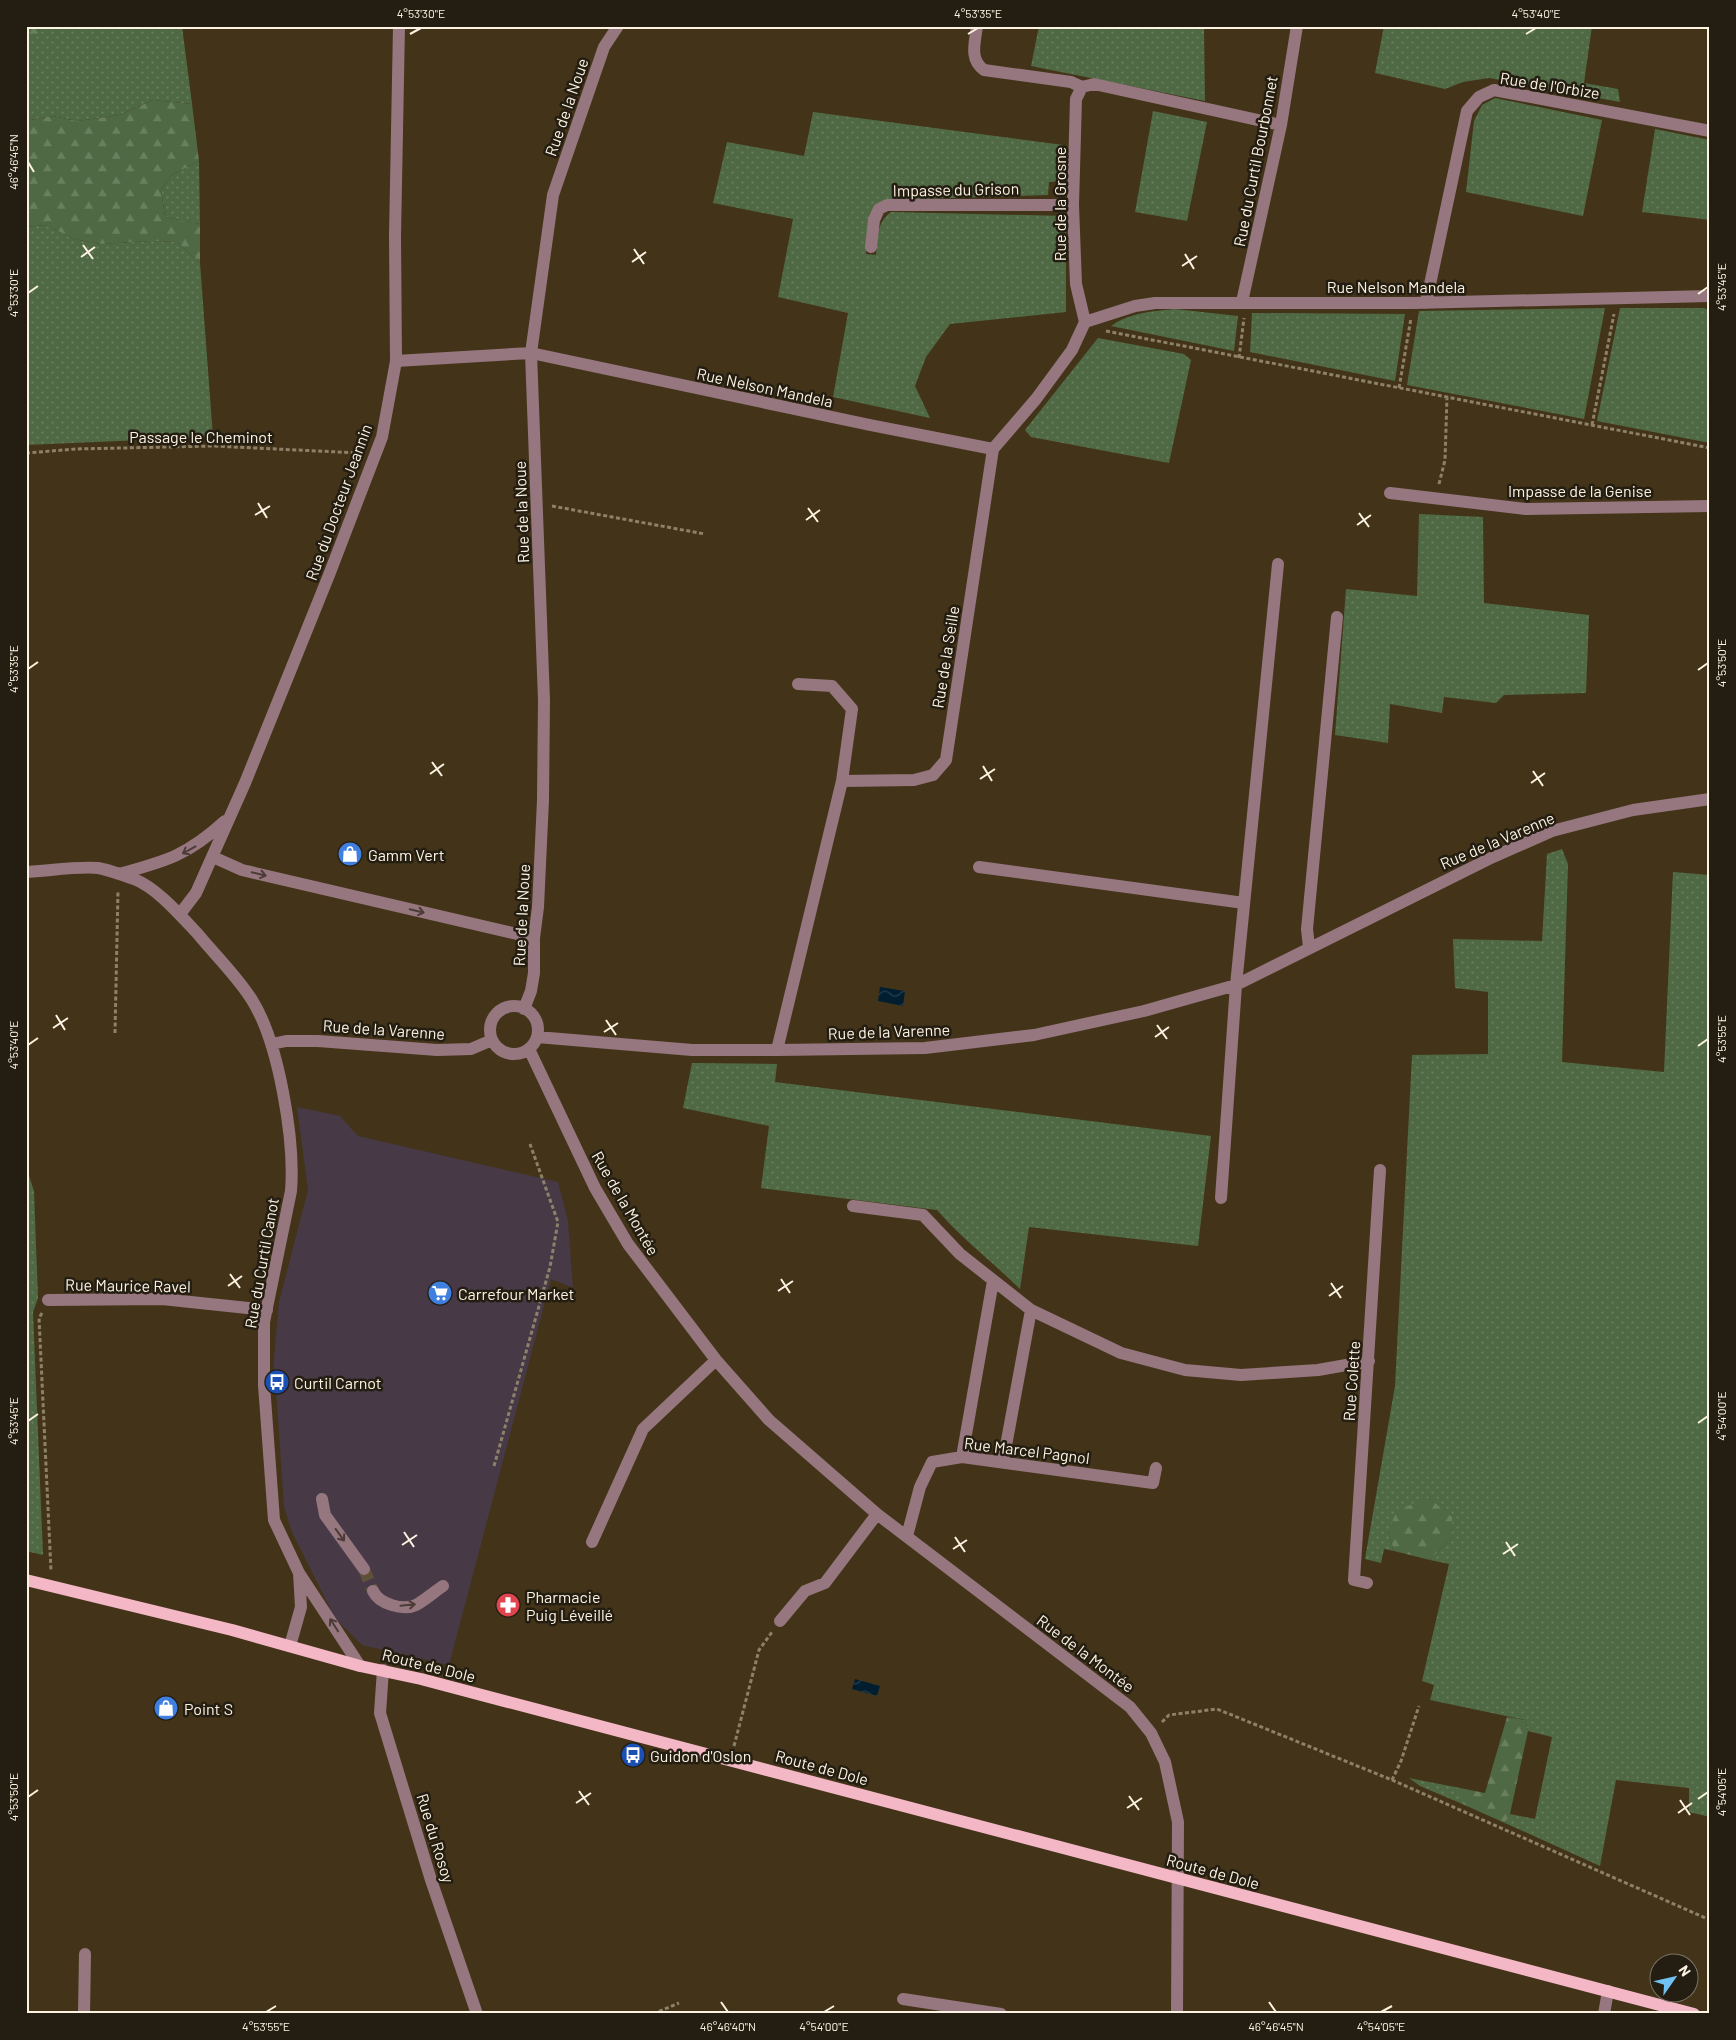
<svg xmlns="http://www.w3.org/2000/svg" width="1736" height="2040" viewBox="0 0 1736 2040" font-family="Barlow,sans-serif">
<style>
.commercial{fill:#473946}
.green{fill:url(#green-dots)}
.forest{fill:url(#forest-firs)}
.water{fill:url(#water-waves)}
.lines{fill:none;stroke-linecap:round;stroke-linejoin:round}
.minor-tunnel{stroke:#5f5137;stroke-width:12;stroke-dasharray:12 6;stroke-linecap:butt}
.path{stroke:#8e816a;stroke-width:3;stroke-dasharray:4 2.5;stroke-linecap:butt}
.minor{stroke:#96777f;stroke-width:12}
.major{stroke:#f4b7c6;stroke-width:12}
.oneway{stroke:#4c3c38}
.ticks{fill:none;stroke:#fcf3e2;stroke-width:2}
.labels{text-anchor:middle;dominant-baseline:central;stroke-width:5;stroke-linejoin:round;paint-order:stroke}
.street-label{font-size:16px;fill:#fcf3e2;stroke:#241d11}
.poi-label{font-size:16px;fill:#fcf3e2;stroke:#241d11;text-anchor:start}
.neatline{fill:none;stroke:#fcf3e2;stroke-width:2}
.ticks-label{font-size:12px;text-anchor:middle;fill:#fcf3e2}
</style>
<defs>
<pattern id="green-dots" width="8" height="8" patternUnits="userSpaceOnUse" patternTransform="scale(1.25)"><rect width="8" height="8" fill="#4f6944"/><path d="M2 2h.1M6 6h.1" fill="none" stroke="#697f5f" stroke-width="1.8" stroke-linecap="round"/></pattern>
<pattern id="forest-firs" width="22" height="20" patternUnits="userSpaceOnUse" patternTransform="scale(1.25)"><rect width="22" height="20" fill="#4f6944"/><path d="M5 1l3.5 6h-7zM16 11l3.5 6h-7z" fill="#697f5f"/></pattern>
<pattern id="water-waves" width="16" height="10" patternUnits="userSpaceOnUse" patternTransform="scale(1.25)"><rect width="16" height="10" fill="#001e2f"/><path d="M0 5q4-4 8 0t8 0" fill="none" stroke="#263f4d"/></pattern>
</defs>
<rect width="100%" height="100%" fill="#433419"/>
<path class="commercial" d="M297,1107L340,1116L358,1136L558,1182L568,1221L573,1288L551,1279L449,1665L362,1645L335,1618L292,1532L284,1507L276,1389L280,1388L279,1378L274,1377V1358L279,1302L308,1190Z"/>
<path class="green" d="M26,26H182L192,104L153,100L120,115L77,121L52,116L26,121Z
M1039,26H1204L1205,101L1031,66Z
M1384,26H1592L1584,83L1618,89L1620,102L1489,78L1463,82L1445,89L1375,73Z
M1495,98L1602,120L1583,216L1466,192L1474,121L1482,105Z
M1153,111L1207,122L1187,221L1135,212Z
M813,112L1063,145L1065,181L1049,182L1048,195L888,200L869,218L866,254L876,255C878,238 876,223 891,212L1066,216V312L950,324L926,357L915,386L930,418L833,397L848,313L778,297L793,219L713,203L727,142L804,156Z
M1655,129L1710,140V220L1642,212Z
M199,161L200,224L165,217L161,189L172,175Z
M45,225L74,239L101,244L151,241L177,242L200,263L213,437L26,445V227Z
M1605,308L1584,419L1407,385L1419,311Z
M1620,308H1704L1710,311V443L1597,421Z
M1175,309L1238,316L1234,351L1111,326C1129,313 1153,311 1175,309Z
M1252,313L1405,314L1395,381L1250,352Z
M1098,338L1184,354L1191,360L1169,463L1031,437L1025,430Z
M1419,514L1483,517L1484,603L1589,615L1586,693L1504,695L1496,703L1444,697L1442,713L1390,704L1388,743L1335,735L1346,589L1417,596Z
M1562,849L1568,864L1562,1062L1664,1072L1673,872L1710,875V1817L1689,1812V1788L1616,1780L1600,1866L1505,1823L1510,1814L1535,1819L1552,1737L1528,1731L1525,1720L1430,1700L1434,1685L1422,1681L1449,1564L1430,1560L1452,1537L1388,1532L1394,1551L1384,1549L1381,1563L1365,1559L1395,1386L1412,1055L1488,1054V992L1455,988L1453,939L1542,941L1547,854Z
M692,1063L777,1064L775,1082L1211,1136L1198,1246L1029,1227L1020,1289C993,1262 962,1239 937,1210L761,1188L769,1126L683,1108Z
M26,1167L34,1191L38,1298L33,1312L43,1555L26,1551Z
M1409,1778L1460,1788V1803L1420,1786Z"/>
<path class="forest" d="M26,26H54L26,39Z
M153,100L192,104L199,161L172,175L161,189L165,217L200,224V263L177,242L151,241L101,244L74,239L45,225L26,227V121L52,116L77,121L120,115Z
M1429,1498L1452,1517V1537L1430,1560L1394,1551L1388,1532L1397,1510Z
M1507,1717L1525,1720L1528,1731L1510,1814L1505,1823L1460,1803V1788L1485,1793Z"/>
<path class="water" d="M880,987L905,991L903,1006L878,1001Z
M855,1679L880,1686L877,1696L852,1689Z"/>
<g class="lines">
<path class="minor-tunnel" d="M364,1569L373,1591"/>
<path class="path" d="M1106,331L1710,448
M1239,358L1244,318
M1399,388L1411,318
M1592,425L1614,314
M26,453L76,449L213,446L360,453
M1439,484L1445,460L1447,397
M552,506L705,534
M115,1033L118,890
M42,1313L39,1318L51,1571
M494,1466L550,1267L558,1222L530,1144
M1162,1722L1169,1715L1217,1709L1392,1780L1401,1761L1419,1706
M734,1746L759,1650L772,1632
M1392,1780L1710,1920
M653,2014L679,2003"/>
<path class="minor" d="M977,26C975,43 969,59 984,70L1071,82L1082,87
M871,247L874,220L879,209L887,205H1073
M1242,302L1281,125L1297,26
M1426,303L1467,111L1479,97L1494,90L1710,131
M1085,322L1135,306L1155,303H1413L1710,296
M1085,322L1076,284L1073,205L1076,99L1082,87L1094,84L1281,125
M396,361L531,353L870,425L993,449
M1390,493L1526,509L1710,506
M842,781L914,780L933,775L946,760L993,449L1036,399L1072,350L1085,322
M213,857L242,870L534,938
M979,867L1244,903
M26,872C48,871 77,866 98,868C109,870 123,875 134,879C157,888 180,915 197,933C215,955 237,976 252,1000C279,1043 295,1141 291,1191L264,1322V1385L274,1520L299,1573L360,1666
M119,874C167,861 188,855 225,821
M180,914L196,893L245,783L329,575L382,437L396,361L395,236L399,26
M1309,947L1307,929L1337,617
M490 1030a24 24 0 1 1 48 0a24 24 0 1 1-48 0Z
M524,1009L531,991L534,973V938L538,907L543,800L544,700L531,353L553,195L604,47L618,26
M537,1037L692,1050H777L925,1048L1034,1035L1144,1011L1236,985L1493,857L1552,831L1633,810L1710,799
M272,1044L286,1041H318L437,1050L471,1049L492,1040
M529,1049L595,1188L628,1244L716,1360L769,1420L877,1514L1130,1707L1151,1733L1165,1762L1178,1822L1177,2014
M777,1050L842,781L852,709L832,686L798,684
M1221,1198L1236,985L1278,564
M853,1206L923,1215L960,1254L1031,1310L1121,1353L1185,1370L1241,1375L1318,1370L1369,1361
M48,1300L162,1299L267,1310
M962,1457L993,1281
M1003,1462L1031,1310
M322,1499L325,1515L364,1569
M907,1536L920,1487L932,1462L962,1457L1153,1483L1156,1468
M592,1542L643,1429L716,1360
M1367,1583L1354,1580L1380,1170
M373,1591C379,1604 403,1611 416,1605C425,1600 434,1592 443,1586
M780,1621L805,1591L825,1583L877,1514
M290,1646L301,1607L299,1573
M383,1670L380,1713L431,1880L477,2014
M903,1999L1001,2014
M84,2014L85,1954
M1604,2014L1608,1991"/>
<path class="major" d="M26,1580L232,1630L360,1666L421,1679L1694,2014"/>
</g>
<defs><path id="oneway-shaft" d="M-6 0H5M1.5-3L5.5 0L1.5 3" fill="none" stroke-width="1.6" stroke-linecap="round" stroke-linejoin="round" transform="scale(1.25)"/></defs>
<g class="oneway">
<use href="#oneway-shaft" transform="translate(189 850) rotate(151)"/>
<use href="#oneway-shaft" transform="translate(259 874) rotate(13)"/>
<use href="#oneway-shaft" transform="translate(417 911) rotate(13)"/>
<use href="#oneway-shaft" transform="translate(340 1535) rotate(54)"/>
<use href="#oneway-shaft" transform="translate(408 1605) rotate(-6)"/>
<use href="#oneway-shaft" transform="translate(334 1625) rotate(-123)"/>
</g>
<path class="ticks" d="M410,34L421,28M968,34L978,28M1526,34L1536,28M28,162L34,172M83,245L93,259M634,249L644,264M1185,254L1194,269M81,257L95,247M632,262L646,252M1182,266L1197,256M28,293L38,286M1698,294L1708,287M258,503L267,518M808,508L818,522M1359,513L1369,527M255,515L270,506M806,520L820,510M1357,525L1371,515M28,669L38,662M1698,670L1708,663M432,762L442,776M983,766L992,781M1533,771L1543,786M430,774L444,764M980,779L995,769M1531,783L1545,773M56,1015L65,1030M606,1020L616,1035M1157,1025L1167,1039M53,1028L68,1018M604,1032L618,1023M1155,1037L1169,1027M28,1045L38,1038M1698,1046L1708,1039M230,1274L240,1288M781,1279L790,1293M1331,1283L1341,1298M228,1286L242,1276M778,1291L793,1281M1329,1296L1343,1286M28,1421L38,1414M1698,1423L1708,1416M404,1532L414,1547M955,1537L965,1552M1506,1542L1515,1556M402,1545L417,1535M953,1549L967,1540M1503,1554L1518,1544M579,1791L589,1805M1129,1796L1139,1810M28,1797L38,1790M1698,1799L1708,1792M1680,1800L1690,1815M576,1803L591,1793M1127,1808L1142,1798M1678,1813L1692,1803M721,2002L728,2012M1269,2002L1276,2012M266,2012L276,2006M824,2012L834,2006M1381,2012L1392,2006"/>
<defs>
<symbol id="shop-disc" viewBox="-11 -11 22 22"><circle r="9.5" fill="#3f7fe0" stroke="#241d11"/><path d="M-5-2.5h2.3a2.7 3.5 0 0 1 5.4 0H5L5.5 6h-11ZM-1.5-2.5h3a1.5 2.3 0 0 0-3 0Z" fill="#fff"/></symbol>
<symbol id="supermarket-disc" viewBox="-11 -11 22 22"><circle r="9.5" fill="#3f7fe0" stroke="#241d11"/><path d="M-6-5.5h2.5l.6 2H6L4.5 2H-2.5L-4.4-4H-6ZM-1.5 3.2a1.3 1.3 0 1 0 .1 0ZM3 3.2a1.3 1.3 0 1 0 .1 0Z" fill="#fff"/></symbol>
<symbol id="bus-disc" viewBox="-11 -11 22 22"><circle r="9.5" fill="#1a4fb4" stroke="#241d11"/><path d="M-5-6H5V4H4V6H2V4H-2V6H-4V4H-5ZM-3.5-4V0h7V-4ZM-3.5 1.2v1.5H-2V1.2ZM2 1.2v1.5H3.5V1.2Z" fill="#fff"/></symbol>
<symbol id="pharmacy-disc" viewBox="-11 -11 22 22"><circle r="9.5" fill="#e0444e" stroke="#241d11"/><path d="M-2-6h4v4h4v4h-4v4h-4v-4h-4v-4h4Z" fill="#fff"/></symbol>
</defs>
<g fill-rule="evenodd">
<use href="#shop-disc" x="336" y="840" width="28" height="28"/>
<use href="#supermarket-disc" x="426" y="1279" width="28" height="28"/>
<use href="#bus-disc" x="263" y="1368" width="28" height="28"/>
<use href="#pharmacy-disc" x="494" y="1591" width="28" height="28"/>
<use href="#shop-disc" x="152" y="1694" width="28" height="28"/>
<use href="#bus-disc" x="619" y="1741" width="28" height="28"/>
</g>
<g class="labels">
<g class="street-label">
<text transform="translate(1550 85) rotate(9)">Rue de l'Orbize</text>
<text transform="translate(566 107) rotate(-71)">Rue de la Noue</text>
<text transform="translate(1255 161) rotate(-79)">Rue du Curtil Bourbonnet</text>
<text transform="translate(956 189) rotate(-1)">Impasse du Grison</text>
<text transform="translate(1059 204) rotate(-90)">Rue de la Grosne</text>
<text x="1396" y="286">Rue Nelson Mandela</text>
<text transform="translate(765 387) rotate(12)">Rue Nelson Mandela</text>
<text x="201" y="436">Passage le Cheminot</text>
<text x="1580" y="490">Impasse de la Genise</text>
<text transform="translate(338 502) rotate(-70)">Rue du Docteur Jeannin</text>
<text transform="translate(521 512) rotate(-92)">Rue de la Noue</text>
<text transform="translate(945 657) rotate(-81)">Rue de la Seille</text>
<text transform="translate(1497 840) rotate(-23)">Rue de la Varenne</text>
<text transform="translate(521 915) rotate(-87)">Rue de la Noue</text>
<text transform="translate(384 1029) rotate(4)">Rue de la Varenne</text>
<text transform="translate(889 1031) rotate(-2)">Rue de la Varenne</text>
<text transform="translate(626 1203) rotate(60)">Rue de la Montée</text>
<text transform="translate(261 1263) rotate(-80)">Rue du Curtil Canot</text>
<text transform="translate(128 1285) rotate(1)">Rue Maurice Ravel</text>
<text transform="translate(1351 1381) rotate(-86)">Rue Colette</text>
<text transform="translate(1027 1450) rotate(7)">Rue Marcel Pagnol</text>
<text transform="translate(1086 1653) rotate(37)">Rue de la Montée</text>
<text transform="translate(429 1665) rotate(14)">Route de Dole</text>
<text transform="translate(822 1767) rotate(15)">Route de Dole</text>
<text transform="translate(436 1838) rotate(73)">Rue du Rosoy</text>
<text transform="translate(1213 1871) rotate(15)">Route de Dole</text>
</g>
<g class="poi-label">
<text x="368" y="854">Gamm Vert</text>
<text x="458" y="1293">Carrefour Market</text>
<text x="294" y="1382">Curtil Carnot</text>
<text x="526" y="1596">Pharmacie<tspan x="526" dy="18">Puig Léveillé</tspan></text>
<text x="184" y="1708">Point S</text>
<text x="650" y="1755">Guidon d'Oslon</text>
</g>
</g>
<rect width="1736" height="2040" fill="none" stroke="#241d11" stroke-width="55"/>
<g transform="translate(1674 1978) rotate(56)"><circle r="24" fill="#241d11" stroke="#7a7365"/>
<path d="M0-4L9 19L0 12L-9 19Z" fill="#70c1f4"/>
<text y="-8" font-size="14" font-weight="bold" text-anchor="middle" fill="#fcf3e2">N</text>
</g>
<rect x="28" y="28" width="1680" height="1984" class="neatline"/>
<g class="ticks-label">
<text x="421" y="18">4°53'30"E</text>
<text x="978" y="18">4°53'35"E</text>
<text x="1536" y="18">4°53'40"E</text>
<text transform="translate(14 162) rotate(-90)" y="4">46°46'45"N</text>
<text transform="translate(1722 287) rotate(-90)" y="4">4°53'45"E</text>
<text transform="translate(14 293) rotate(-90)" y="4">4°53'30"E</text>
<text transform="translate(1722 663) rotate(-90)" y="4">4°53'50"E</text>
<text transform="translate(14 669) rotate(-90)" y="4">4°53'35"E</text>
<text transform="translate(1722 1039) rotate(-90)" y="4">4°53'55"E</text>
<text transform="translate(14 1045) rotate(-90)" y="4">4°53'40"E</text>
<text transform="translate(1722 1416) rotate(-90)" y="4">4°54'00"E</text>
<text transform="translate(14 1421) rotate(-90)" y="4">4°53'45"E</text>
<text transform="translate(1722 1792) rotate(-90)" y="4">4°54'05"E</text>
<text transform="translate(14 1797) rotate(-90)" y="4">4°53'50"E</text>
<text x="266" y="2031">4°53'55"E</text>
<text x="728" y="2031">46°46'40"N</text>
<text x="824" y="2031">4°54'00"E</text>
<text x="1276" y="2031">46°46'45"N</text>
<text x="1381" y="2031">4°54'05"E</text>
</g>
</svg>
